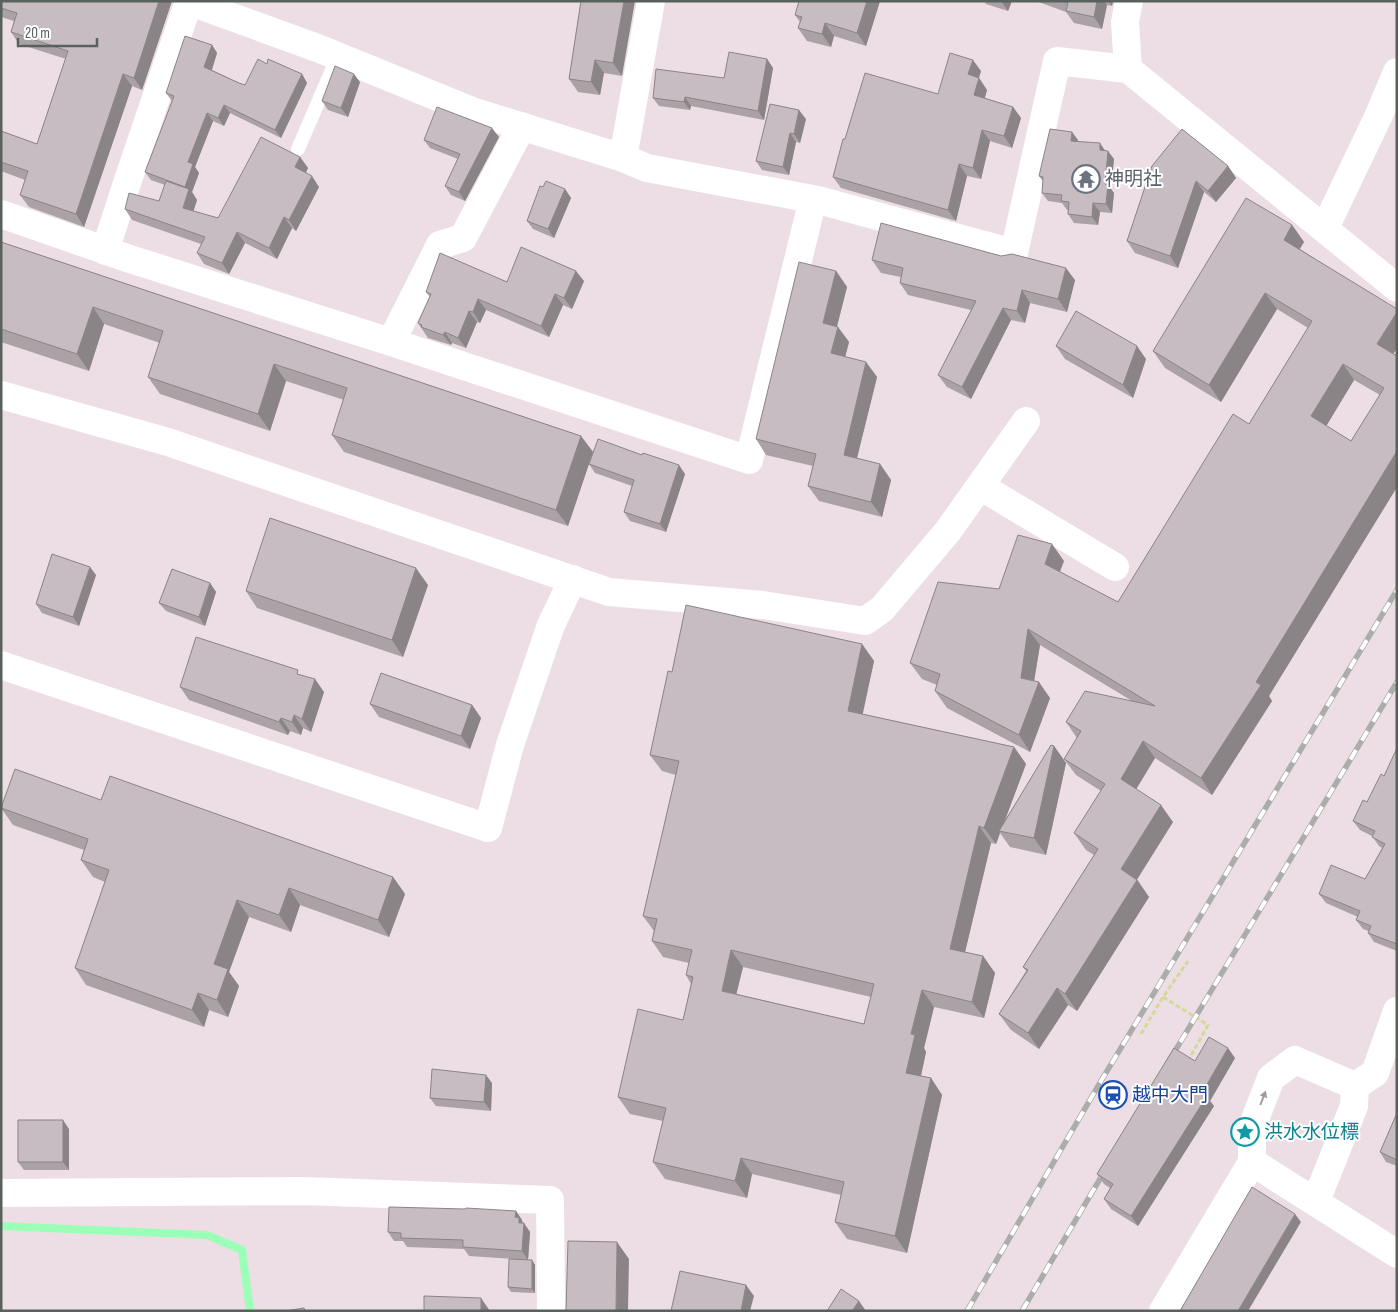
<svg xmlns="http://www.w3.org/2000/svg" width="1398" height="1312" viewBox="0 0 1398 1312" font-family="'Sofia Sans Condensed','Noto Sans JP',sans-serif">
<style>
.lines{fill:none;stroke-linecap:round;stroke-linejoin:round}
.stream{stroke:#9cffb7;stroke-width:8}
.path{stroke:#d3d99b;stroke-width:3;stroke-dasharray:5 2.5;stroke-linecap:butt}
.lane{stroke:#fff;stroke-width:14}
.street{stroke:#fff;stroke-width:28}
.rail-casing{stroke:#abadab;stroke-width:5.5}
.rail{stroke:#fff;stroke-width:4;stroke-dasharray:11;stroke-linecap:butt}
.wall{fill:#aba2a6;fill-rule:evenodd}
.shaded-wall{fill:#8b8487}
.building{fill:#c7bcc1;stroke:#8b8487;fill-rule:evenodd}
.oneway{fill:#9ba09d}
.labels{text-anchor:middle;dominant-baseline:central;stroke-width:4;stroke-linejoin:round;paint-order:stroke}
.worship-label{font-size:19px;fill:#5b616d;stroke:#fff;text-anchor:start}
.transit-label{font-size:19px;fill:#164399;stroke:#fff;text-anchor:start}
.culture-label{font-size:19px;fill:#0d838f;stroke:#fff;text-anchor:start}
</style>
<rect width="100%" height="100%" fill="#ecdee4"/>
<g class="lines">
<path class="stream" d="M1,1226L207,1235L242,1250L250,1311"/>
<path class="path" d="M1163,997L1208,1025L1189,1059
M1141,1034L1163,997L1188,961"/>
<path class="lane" d="M298,149L338,56"/>
<path class="street" d="M188,1L320,49L472,111L623,158L647,168L818,200L1014,253L1057,61L1128,69L1397,288
M1128,69L1125,22L1129,1
M623,158L651,1
M1,214L130,259L394,343L749,460L813,199
M1325,228L1379,115L1397,72
M105,251L128,180L189,1
M391,342L440,245L463,238L522,126
M1,395L168,442L609,592L763,605L865,621L882,609L948,531L1026,421
M980,486L1115,567
M1,665L488,828L510,745L551,625L573,579
M1252,1162L1397,1254
M1,1193L304,1191L550,1200L551,1311
M1316,1201L1354,1106L1355,1086L1375,1073L1397,1011
M1163,1311L1252,1162V1127L1271,1078L1295,1060L1355,1086"/>
<defs>
<path id="rail" d="M1169,1061L1397,682
M967,1311L1101,1081L1397,590
M1022,1311L1107,1167"/>
</defs>
<use href="#rail" class="rail-casing"/>
<use href="#rail" class="rail"/>
</g>
<path class="wall" d="M1,1H172L142,90L132,86L84,227L29,207L20,195L25,180L1,171V131L37,144L66,59L19,44L11,32L14,21L1,17Z
M581,1L622,76L604,73L600,95L578,92L569,79Z
M880,1L866,46L834,36L831,47L807,41L798,28L800,22L795,15Z
M984,1H1012L1008,11L986,4Z
M1036,1H1113L1112,6L1107,5L1102,29L1074,23L1066,12Z
M212,45L217,53L212,70L239,83L245,85L267,64L302,74L307,83L281,138L230,113L224,126L213,121L195,167L199,173L192,192L197,200L193,211L218,218L300,157L308,168L306,172L319,187L296,231L292,228L277,259L245,243L229,274L204,264L197,253L201,244L132,220L125,209L159,201L165,185L151,180L145,172L172,101L166,93Z
M767,59L773,68L764,120L691,106L690,110L659,106L653,98L724,78Z
M981,71L979,78L987,90L985,98L1013,107L1021,118L1012,148L990,141L981,179L967,176L956,221L841,188L833,177L938,94Z
M360,82L348,117L328,110L322,101Z
M806,119L800,143L796,142L789,175L762,170L756,161Z
M1072,132L1078,141L1105,150L1114,159L1111,189L1114,193L1112,213L1100,212L1098,225L1074,223L1068,214V210H1067L1062,203L1048,201L1042,193L1043,181L1039,176Z
M499,137L465,201L451,195L445,186L458,159L430,148L424,140Z
M1152,166H1228L1236,178L1216,202L1204,192L1178,268L1135,253L1127,241Z
M543,187L565,189L571,198L554,238L533,229L527,221Z
M1292,225L1304,242L1300,249L1397,312V348L1393,354L1397,356V487L1269,696L1272,701L1212,795L1155,758L1136,789L1173,822L1137,879L1149,897L1077,1011L1068,1005L1039,1049L1011,1030L999,1014L1026,971L1023,967L1094,855L1086,850L1074,833L1101,791L1076,775L1064,759L1077,738L1066,722L1132,701L1040,645L1034,681L1050,698L1030,752L947,708L935,691L937,685L922,679L910,663L999,589L1064,561L1060,572L1118,602L1249,424L1308,328L1277,309L1221,402L1165,368L1153,351ZM1354,380L1380,395L1351,441L1326,426Z
M1,242L581,436L593,452L568,526L344,452L332,435L344,400L286,381L270,431L160,394L148,377L160,343L104,324L89,371L1,342Z
M872,260L1075,280L1067,312L1030,303L1025,323L1011,320L971,399L947,387L938,375L971,310L908,295L900,283L901,277L881,273Z
M836,271L847,287L837,326L849,342L845,357L866,362L877,377L857,458L880,464L891,480L882,517L819,501L808,486L813,466L766,455L756,439Z
M584,281L572,309L563,305L549,337L486,310L480,323L477,322L466,348L452,343L451,345L428,338L418,323L430,297L426,292L507,282Z
M1056,346L1146,359L1133,398L1065,359Z
M642,455L685,474L666,532L630,521L624,512L632,486L595,473L589,464Z
M96,575L79,626L42,613L36,604Z
M210,583L216,592L205,626L166,611L159,603Z
M428,585L403,657L257,608L246,591Z
M862,644L874,661L862,714L1014,747L1026,764L1004,821L1054,746L1066,763L1046,855L1010,847L1000,833L996,844L991,843L965,952L983,956L995,973L984,1018L934,1007L924,1048L926,1052L921,1076L931,1078L942,1095L907,1253L847,1239L835,1222L841,1195L752,1174L747,1198L665,1179L653,1162L663,1121L630,1114L618,1097L683,1020L691,984L686,975L689,963L663,957L652,941L654,931L643,916L676,775L662,771L650,755L672,672ZM743,967L871,997L864,1024L736,994Z
M301,675L324,692L311,732L303,728L301,735L290,731L288,735L189,700L180,687Z
M370,704L472,705L481,718L470,749L379,717Z
M1397,748V951L1374,942L1368,933V931L1363,929L1356,920L1358,917L1326,903L1319,894L1365,879L1382,848L1379,846L1372,836L1360,830L1353,821L1367,802L1384,776Z
M101,800L393,877L405,894L389,937L300,905L291,932L249,917L229,972L239,986L228,1017L209,1010L204,1027L86,985L75,968L105,882L93,877L81,860L84,850L13,825L1,808Z
M1235,1058L1210,1101L1214,1106L1138,1226L1111,1209L1104,1199L1110,1188L1104,1184L1097,1174L1195,1061Z
M492,1083L491,1111L436,1106L430,1098Z
M1397,1113V1166L1386,1162L1380,1152Z
M69,1129V1170H24L18,1162Z
M516,1211L522,1220L523,1223L530,1232L528,1260L469,1256L464,1249L407,1247L403,1241H394L388,1232Z
M532,1260L535,1265V1293L511,1292L508,1287Z"/>
<path class="shaded-wall" d="M159,1H172L142,90L134,78Z
M624,1H635L622,76L613,63Z
M867,1H880L866,46L857,33Z
M1001,1H1012L1008,11Z
M1097,1H1104L1107,5L1102,29L1094,17Z
M1109,1H1113L1112,6Z
M825,23L834,36L831,47L822,34Z
M212,45L217,53L210,75L204,67Z
M767,59L773,68L764,120L758,111Z
M595,60L604,73L600,95L591,82Z
M973,60L981,71L976,86L968,74Z
M123,74L132,86L84,227L76,214Z
M302,74L307,83L281,138L275,130Z
M354,74L360,82L348,117L341,108Z
M979,78L987,90L982,107L974,95Z
M685,97L691,106L690,110L684,102Z
M224,105L230,113L224,126L218,118Z
M1013,107L1021,118L1012,148L1004,136Z
M799,110L806,119L800,143L794,134Z
M207,113L213,121L195,167L199,173L192,192L197,200L191,219L183,208L188,162Z
M492,128L499,137L465,201L459,192Z
M982,130L990,141L981,179L973,168Z
M1072,132L1078,140L1077,149L1071,141Z
M790,133L796,142L789,175L783,167Z
M1100,143L1106,152L1100,150Z
M1108,151L1114,159L1111,189L1114,193L1112,213L1106,204L1105,184Z
M300,157L308,168L303,178L295,167Z
M959,164L967,176L956,221L948,210Z
M1228,166L1236,178L1216,202L1208,191Z
M312,176L319,187L296,231L289,220Z
M1196,181L1204,192L1178,268L1170,256Z
M565,189L571,198L554,238L548,229Z
M1093,203L1100,212L1098,225L1092,217Z
M284,217L292,228L277,259L269,248Z
M1292,225L1304,242L1295,256L1284,240Z
M237,232L245,243L229,274L222,263Z
M1066,268L1075,280L1067,312L1058,299Z
M576,271L584,281L572,309L564,298Z
M836,271L847,287L834,338L823,323Z
M1022,290L1030,303L1025,323L1017,311Z
M1265,293L1277,309L1221,402L1209,385Z
M555,294L563,305L549,337L541,326Z
M478,299L486,310L480,323L473,312Z
M93,307L104,324L89,371L77,354Z
M1003,308L1011,320L971,399L962,387Z
M469,311L477,322L466,348L458,338Z
M1397,312V348L1389,361L1377,344Z
M838,327L849,342L842,369L831,353Z
M445,332L452,343L451,345L443,335Z
M1137,346L1146,359L1133,398L1123,385Z
M866,362L877,377L854,470L844,455Z
M274,364L286,381L270,431L258,414Z
M1343,364L1354,380L1322,433L1311,416Z
M581,436L593,452L568,526L556,510Z
M1397,451V487L1269,696L1272,701L1212,795L1201,778L1256,682Z
M880,464L891,480L882,517L871,502Z
M679,465L685,474L666,532L660,524Z
M1052,544L1064,561L1056,581L1045,564Z
M90,567L96,575L79,626L73,617Z
M416,568L428,585L403,657L392,640Z
M210,583L216,592L205,626L199,617Z
M1028,629L1040,645L1032,694L1021,678Z
M862,644L874,661L860,727L848,711Z
M315,679L324,692L311,732L302,719Z
M1039,682L1050,698L1030,752L1019,735Z
M472,705L481,718L470,749L461,736Z
M294,715L303,728L301,735L292,722Z
M281,718L290,731L288,735L279,722Z
M1143,741L1155,758L1132,796L1121,779Z
M1054,746L1066,763L1046,855L1034,838Z
M1014,747L1026,764L1001,831H999L1000,833L996,844L984,828Z
M1161,805L1173,822L1133,886L1121,869Z
M979,826L991,843L962,965L950,949Z
M393,877L405,894L389,937L378,920Z
M1137,880L1149,897L1077,1011L1065,994Z
M289,888L300,905L291,932L279,915Z
M237,900L249,917L229,972L239,986L228,1017L217,1000L214,964Z
M731,950L743,967L733,1008L722,991Z
M983,956L995,973L984,1018L972,1002Z
M1057,988L1068,1005L1039,1049L1028,1033Z
M922,990L934,1007L924,1048L926,1052L918,1089L906,1073L911,1034Z
M198,993L209,1010L204,1027L192,1010Z
M1228,1048L1235,1058L1210,1101L1214,1106L1138,1226L1131,1216Z
M486,1075L492,1083L491,1111L484,1102Z
M931,1078L942,1095L907,1253L895,1236Z
M63,1120L69,1129V1170L63,1162Z
M741,1158L752,1174L747,1198L735,1181Z
M516,1211L522,1220V1222L524,1225V1223L530,1232L528,1260L522,1251L515,1217Z
M1295,1214L1301,1222L1248,1311H1238Z
M617,1242L629,1259L628,1311H616Z
M532,1260L535,1265V1293L532,1289Z
M746,1285L754,1296L750,1311H741Z
M481,1298L490,1311H481Z
M859,1301L866,1311H852Z"/>
<path class="building" d="M1,1H159L134,78L123,74L76,214L20,195L28,171L1,162V131L37,144L68,51L11,32L17,13L1,8Z
M581,1H624L613,63L595,60L591,82L569,79Z
M799,1H867L857,33L825,23L822,34L798,28L802,17L795,15Z
M1061,1H1097L1094,17L1066,11L1068,3Z
M185,36L212,45L204,67L239,83L245,85L258,59L267,64L268,59L302,74L275,130L224,105L218,118L207,113L188,162L193,164L185,187L145,172L174,96L166,93Z
M729,52L767,59L758,111L685,97L684,102L653,98L656,69L724,78Z
M950,53L973,60L968,74L979,78L974,95L1013,107L1004,136L982,130L973,168L959,164L948,210L833,177L843,139H845L865,73L938,94Z
M335,66L354,74L341,108L322,101Z
M770,104L799,110L794,134L790,133L783,167L756,161Z
M437,107L492,128L459,192L445,186L460,154L424,140Z
M1050,129L1072,132L1071,141L1100,143V150L1108,151L1105,184L1108,185L1106,204L1093,203L1092,217L1068,214L1069,202L1061,201L1062,195L1042,193L1043,177L1039,176Z
M1182,129L1228,166L1208,191L1196,181L1170,256L1127,241L1152,166Z
M261,137L300,157L295,167L312,176L289,220L284,217L269,248L237,232L222,263L197,253L205,237L125,209L129,193L159,201L166,181L189,189L183,208L218,218Z
M546,181L565,189L548,229L527,221L540,186L543,187Z
M1246,198L1292,225L1284,240L1397,309V312L1377,344L1397,356V451L1256,682L1261,685L1201,778L1143,741L1121,779L1161,805L1121,869L1137,880L1065,994L1057,988L1028,1033L999,1014L1028,970L1023,967L1098,849L1074,833L1105,784L1064,759L1081,731L1066,722L1085,691L1155,706L1028,629L1021,678L1039,682L1019,735L935,691L940,674L910,663L938,582L999,589L1018,535L1052,544L1045,564L1118,602L1233,414L1249,424L1312,321L1265,293L1209,385L1153,351ZM1343,364L1384,388L1351,441L1311,416Z
M881,223L1001,256L1012,254L1066,268L1058,299L1022,290L1017,311L1003,308L962,387L938,375L976,301L900,283L903,268L872,260Z
M1,242L581,436L556,510L332,435L347,388L274,364L258,414L148,377L163,331L93,307L77,354L1,329Z
M521,247L576,271L564,298L555,294L541,326L478,299L473,312L469,311L458,338L445,332L443,335L421,327L422,325L418,323L431,294L426,292L440,253L507,282Z
M799,262L836,271L823,323L838,327L831,353L866,362L844,455L880,464L871,502L808,486L816,454L756,439Z
M1076,311L1137,346L1123,385L1056,346Z
M598,439L642,455L643,453L679,465L660,524L624,512L634,480L589,464Z
M270,518L416,568L392,640L246,591Z
M52,554L90,567L73,617L36,604Z
M172,569L210,583L199,617L159,603Z
M686,605L862,644L848,711L1014,747L984,828L979,826L950,949L983,956L972,1002L922,990L911,1034L915,1035L906,1073L931,1078L895,1236L835,1222L844,1182L741,1158L735,1181L653,1162L666,1108L618,1097L638,1009L683,1020L693,977L686,975L692,950L652,941L657,919L643,916L679,761L650,755L668,671L672,672ZM731,950L874,984L864,1024L722,991Z
M196,637L298,670L297,674L315,679L302,719L294,715L292,722L281,718L279,722L180,687Z
M381,673L472,705L461,736L370,704Z
M1051,745L1054,746L1034,838L999,831Z
M1397,748V944L1368,933L1371,926L1356,920L1360,911L1319,894L1331,865L1365,879L1385,844L1372,837L1375,831L1353,821L1363,800L1367,802L1381,774L1384,776Z
M15,769L101,800L110,776L393,877L378,920L289,888L279,915L237,900L214,964L228,969L217,1000L198,993L192,1010L75,968L109,870L81,860L88,839L1,808Z
M1209,1037L1228,1048L1202,1093L1207,1096L1131,1216L1104,1199L1113,1184L1097,1174L1174,1048L1195,1061Z
M432,1069L486,1075L484,1102L430,1098Z
M1397,1113V1160L1380,1152Z
M18,1120H63V1162H18Z
M1252,1187L1295,1214L1238,1311H1180Z
M389,1207L465,1209L466,1208L516,1211L515,1217L519,1218V1223H524L522,1251L463,1247V1240L401,1238V1233L388,1232Z
M568,1241L617,1242L616,1311H566Z
M509,1259L532,1260V1289L508,1287Z
M680,1271L746,1285L741,1311H671Z
M841,1289L859,1301L852,1311H827Z
M424,1296L481,1298V1311H424Z
M304,1308L305,1311H285Z"/>
<defs><path id="oneway-solid" d="M-6-.8H1V-3.2L6.5 0L1 3.2V.8H-6Z" transform="scale(1.25)"/></defs>
<use class="oneway" href="#oneway-solid" transform="translate(1263 1098) rotate(-69)"/>
<defs>
<symbol id="temple-ring" viewBox="-11 -11 22 22"><circle r="9.5" fill="#fff" stroke="#6b7280" stroke-width="1.5"/><path d="M0-6L5-2H3V0L6.5 2.5H4V6H1.5V3h-3V6H-4V2.5H-6.5L-3 0V-2H-5Z" fill="#6b7280"/></symbol>
<symbol id="station-ring" viewBox="-11 -11 22 22"><circle r="9.5" fill="#fff" stroke="#1a4fb4" stroke-width="1.5"/><path d="M-3-6H3Q5-6 5-4V2Q5 4 3 4L4.5 6H3L1.5 4h-3L-3 6H-4.5L-3 4Q-5 4-5 2V-4Q-5-6-3-6ZM-3.5-4v3h7v-3ZM-3.5 1v1.5H-2V1ZM2 1v1.5H3.5V1Z" fill="#1a4fb4"/></symbol>
<symbol id="sight-ring" viewBox="-11 -11 22 22"><circle r="9.5" fill="#fff" stroke="#0f9aa8" stroke-width="1.5"/><path d="M0-6L1.8-2.2L6-1.7L2.9 1.2L3.7 5.4L0 3.3L-3.7 5.4L-2.9 1.2L-6-1.7L-1.8-2.2Z" fill="#0f9aa8"/></symbol>
</defs>
<g fill-rule="evenodd">
<use href="#temple-ring" x="1070" y="163" width="32" height="32"/>
<use href="#station-ring" x="1097" y="1079" width="32" height="32"/>
<use href="#sight-ring" x="1229" y="1116" width="32" height="32"/>
</g>
<g class="labels">
<g class="worship-label">
<text x="1105" y="179">神明社</text>
</g>
<g class="transit-label">
<text x="1132" y="1095">越中大門</text>
</g>
<g class="culture-label">
<text x="1264" y="1132">洪水水位標</text>
</g>
</g>
<rect width="1398" height="1312" fill="none" stroke="#58615b" stroke-width="5"/>
<path d="M18 38v8h79v-8" fill="none" stroke="#58615b" stroke-width="2.5"/>
<text x="25" y="38" font-size="15" fill="#58615b" stroke="#ffffff" stroke-width="4" paint-order="stroke">20 m</text>
</svg>
